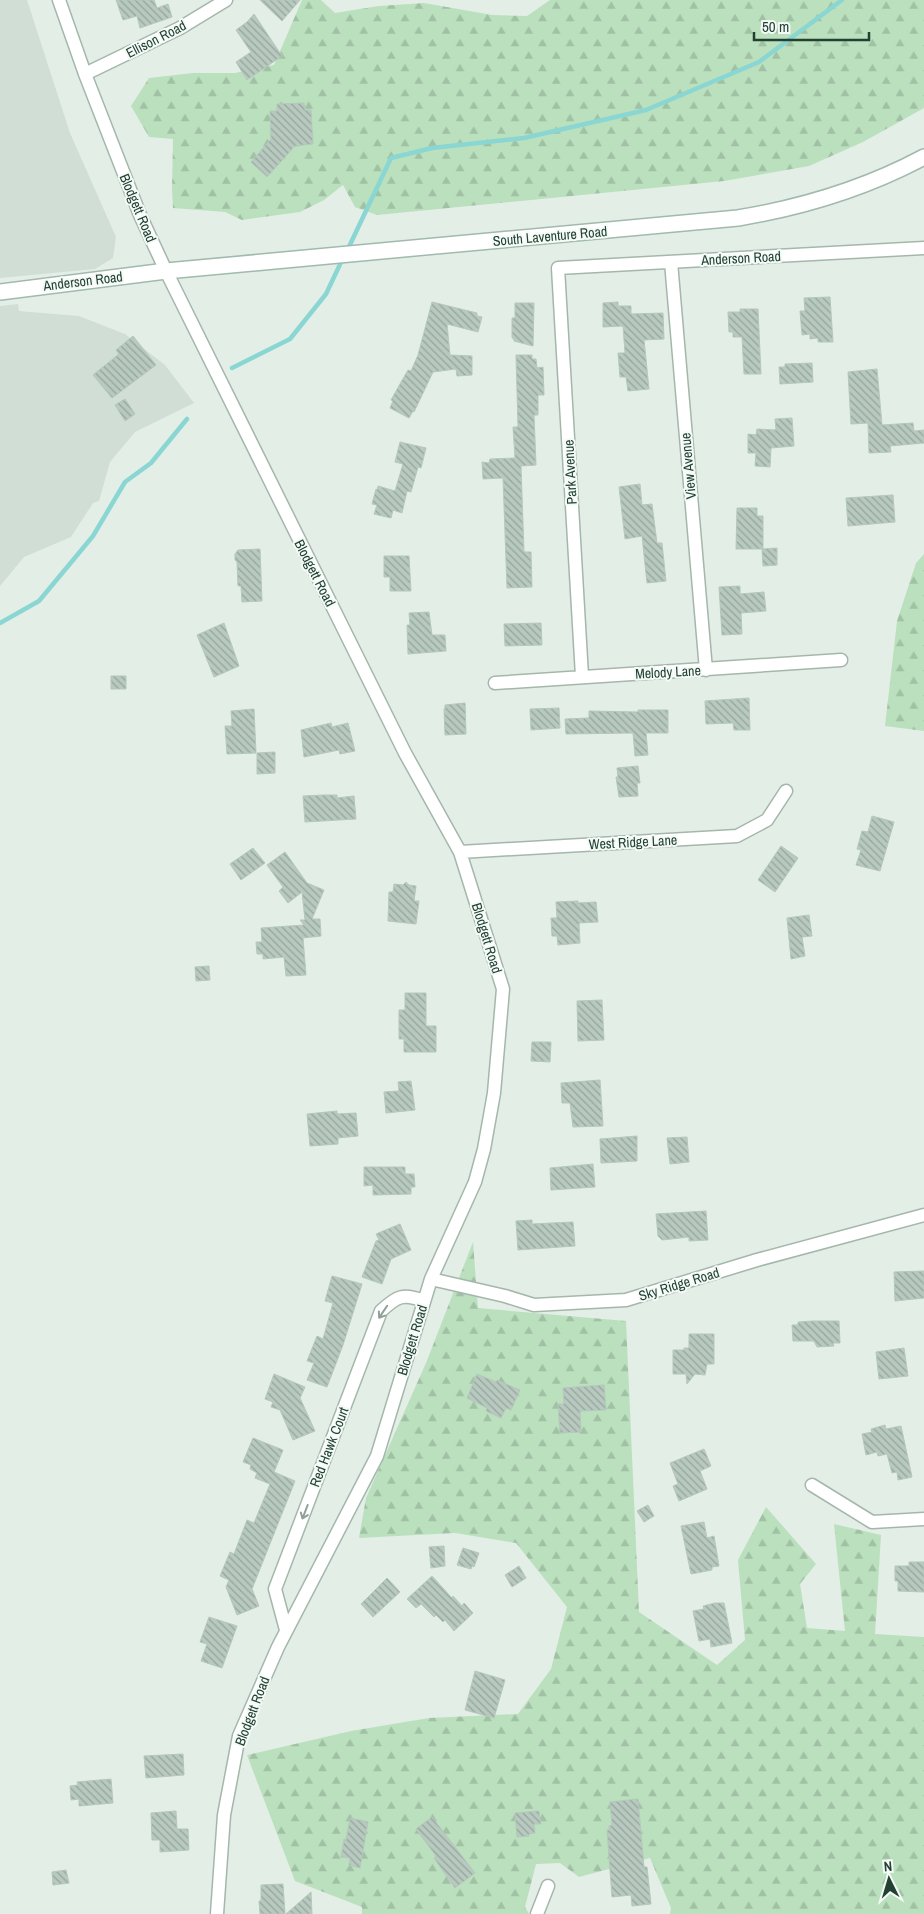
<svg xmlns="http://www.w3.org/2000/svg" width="924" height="1914" viewBox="0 0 924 1914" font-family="'Archivo Narrow',sans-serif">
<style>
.built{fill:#d1ded6}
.forest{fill:url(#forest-firs)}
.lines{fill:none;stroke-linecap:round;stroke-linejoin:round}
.stream{stroke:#89d6d3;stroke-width:4.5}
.building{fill:url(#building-back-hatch);stroke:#b5c8bd}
.street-casing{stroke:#a5b7ad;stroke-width:15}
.secondary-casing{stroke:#a1baad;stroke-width:18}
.street{stroke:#fff;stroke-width:12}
.secondary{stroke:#fff;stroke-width:15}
.oneway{stroke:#90a099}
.labels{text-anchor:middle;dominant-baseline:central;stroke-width:4;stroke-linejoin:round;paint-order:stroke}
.street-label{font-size:14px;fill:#224133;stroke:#f4faf6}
</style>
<defs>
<pattern id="forest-firs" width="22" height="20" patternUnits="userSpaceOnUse" patternTransform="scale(1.25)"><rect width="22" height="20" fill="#bbe0be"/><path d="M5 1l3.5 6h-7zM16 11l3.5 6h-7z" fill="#a0c1a4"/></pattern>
<pattern id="building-back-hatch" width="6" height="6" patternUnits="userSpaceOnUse" patternTransform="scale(1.25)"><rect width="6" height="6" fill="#b8c9c0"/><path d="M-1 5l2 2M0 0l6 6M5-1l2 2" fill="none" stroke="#95a59d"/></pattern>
</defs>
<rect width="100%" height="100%" fill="#e3eee7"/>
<path class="built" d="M0,0H27L70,133L116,237L113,258L95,269L0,278Z
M18,304L19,311L79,316L125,334L165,365L194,403L135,432L110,462L99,501L93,503L71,537L24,557L0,586V306Z"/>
<path class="forest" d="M302,0H321L335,13L379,6L424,3L492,15L527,16L550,0H924V108L863,142L809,166L724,181L377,215L355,207L343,185L324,200L300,212L242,220L225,212L173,208L172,190L173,139L149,137L131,106L149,78L193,73H235L274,65Z
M924,554V731L885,726L897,621L916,563Z
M473,1242L478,1308L626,1321L639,1612L717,1665L745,1640L738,1560L766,1507L816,1564L800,1584L807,1628L845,1631L834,1524L881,1535L875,1634L924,1637V1914H670L671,1908L650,1858L579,1877L560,1863L536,1864L525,1907L529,1914H362V1907L295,1881L247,1755L351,1731L429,1718L518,1714L551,1669L567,1607L516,1543L455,1533L359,1538L366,1498L426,1363Z"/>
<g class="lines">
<path class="stream" d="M347,251L391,158L432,148L524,138L646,110L759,62L842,0
M232,368L290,339L326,294L343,258
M0,623L39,601L93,536L125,482L151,463L187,419"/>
</g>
<path class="building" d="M116,0H154L157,8L168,4L172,17L140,28L137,16L123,20Z
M260,0H300L282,21Z
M254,14L282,56L247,80L236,62L251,52L236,30L247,22Z
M304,103L305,110H311L313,144L295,146L267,177L251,162L271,139L270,111H277V104Z
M830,297L833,342H818V338L810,339V334L802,335L800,311H805L804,298Z
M432,302L477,313V316L482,317L478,332L447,324L450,355L472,356V375L457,376L456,369L433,372L414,412L413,411L409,418L390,408L393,401L391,400L400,384L408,370L411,371L418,355Z
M618,302V306H631V314L663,313L664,339L644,340L649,389L628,391L626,377H620L618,353H625L623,326L603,327V303Z
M515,303H534L533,346L514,341V339L512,338V318H515Z
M740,309H758L761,374H744L742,337H733V332H729L728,312H740Z
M133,336L156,365L112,398L93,375L119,354L116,350Z
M516,355H532V359H536L537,368L543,367L544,395H538V415H534L536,465L521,466L524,552H531L532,587L507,588L503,478L483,479L482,462L489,463L490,459L515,458L513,427H518Z
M812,363L813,382L780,384L779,367H785V364Z
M877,369L882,425L913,423L914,431L924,430V443L890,446L891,452L869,453L868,423L851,424L848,372Z
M125,399L135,414L125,421L115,405Z
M792,418L794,446L771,448L770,467L755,466L756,453H748V434L756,435L757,429L776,430L775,419Z
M400,442L426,448L421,468L418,467L411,492L407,491L402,513L393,510L391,518L374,514L377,505L372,504L376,489L377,490L378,486L395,491L403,464L395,462Z
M640,484L642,505L652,504L657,543H662L666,581L647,583L642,536L625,539L619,487Z
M893,495L895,522L848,526L846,498Z
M737,508H757V516H763V549L777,548V565L763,566L762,549H736Z
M260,549L262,601L242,602L241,586H238L237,562L235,560V554L238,550Z
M384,556H409L411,591H390V577H384Z
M740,586V594L764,592L766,611L741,613L742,634L722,635L719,587Z
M429,612L432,635H445L446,651L408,654L407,625H410L409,613Z
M224,623L239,666L214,677L197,635Z
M541,623L542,645L505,646L504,624Z
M111,676H126V689H111Z
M749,698L750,730H734L733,723L706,724L705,701Z
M465,703L466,734L445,735L444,709H445V705Z
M559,708L560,728L531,730L530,709Z
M254,709L256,753L227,754L225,726H232L231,711Z
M638,710H668V733H646L648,755L635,756L633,733L566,734L565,719L589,718V711L638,712Z
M331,723L332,727L348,723L355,751L340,754L339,750L304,757L301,730Z
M275,752V773L257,774V753Z
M638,766L640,783H637L638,796L619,797L616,777H618L617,768Z
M324,795H337V798L354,796L356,819L305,822L303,796Z
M872,816L894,822L880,871L856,865L861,850L857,849L862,831L868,832Z
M781,846L798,858L775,892L758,880Z
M253,848L265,863L241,880L230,864Z
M285,852L307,883L324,890L312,919H320L321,936L303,938L306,975L286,976L284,957L263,959V954H257L256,942H262L261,928L304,925L300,920H305L302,892L288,903L279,891L283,887L267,865Z
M406,882L409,885L416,886L414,901H419L416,924L388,921L389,892H393L394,884L403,885Z
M578,901V903L596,902L598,922L579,923L580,943L558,945L557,936H552L551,918H557L556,902Z
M809,915L812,936L802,937L805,956L791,959L787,918Z
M209,966L210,980L196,981L195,967Z
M405,993H426V1026H436V1052H404V1039H399V1010H405Z
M602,1000L604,1040L578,1041L577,1001Z
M532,1042H551L550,1062L531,1061Z
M600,1080L603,1126L573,1127L570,1103H562L561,1083Z
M411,1081L415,1110L386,1113L384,1092L399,1091L398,1082Z
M337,1111V1114L356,1113L358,1136L338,1138V1144L310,1146L307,1114Z
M637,1136V1161L601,1163L600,1139Z
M687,1137L689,1162L670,1164L667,1138Z
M593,1164L595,1187L551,1190L550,1168Z
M364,1167H405V1174H414L415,1187H411V1194L373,1195V1185L364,1186Z
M706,1211L708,1240L689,1241V1237L662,1240L658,1236L656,1214Z
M532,1220V1224L573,1222L575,1246L518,1250L516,1221Z
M400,1224L411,1250L391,1259L382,1284L362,1277L376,1241L379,1240L376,1234Z
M924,1271V1298L895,1301L894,1272Z
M332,1276L362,1284L343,1345L327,1387L307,1380L314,1363L307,1361L317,1336L323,1339L333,1303L325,1301Z
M813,1321H839L840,1343H833L834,1346L817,1347L814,1341H793L792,1325H798V1322Z
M689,1334H714V1364H707L705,1375L695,1374L687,1384L686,1374H673V1350H684V1348H689Z
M904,1348L908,1376L879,1379L876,1352Z
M274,1374L305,1387L300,1398L315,1431L293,1440L280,1410L271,1407L273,1402L265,1399Z
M477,1374L496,1382L497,1380L520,1390L511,1410L506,1408L501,1418L486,1411L487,1408L467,1398Z
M604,1385L606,1410L580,1411L581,1432L560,1433L558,1404H564L563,1388Z
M885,1425L886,1429L901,1426L912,1477L898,1480L897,1472L892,1473L887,1454L878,1456L877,1452L866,1455L862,1434L872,1432L871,1429Z
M253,1438L283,1450L274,1472L295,1481L252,1589L259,1606L237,1615L226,1587L229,1580L220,1576L230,1552L234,1554L247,1520L254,1523L270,1484L255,1478L257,1473L250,1469L251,1465L243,1462Z
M704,1449L711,1466L700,1471L707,1489L679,1501L673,1486L678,1484L670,1463Z
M648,1505L654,1516L644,1522L637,1511Z
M704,1522L707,1538L714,1536L719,1566L712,1567V1570L691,1574L681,1526Z
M444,1546L445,1566L431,1568L429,1547Z
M463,1548L479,1553L474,1567L472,1566L471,1569L457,1565Z
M909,1562H924V1592L898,1591V1581H895V1566H909Z
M519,1566L526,1578L512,1587L505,1575Z
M432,1576L452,1598L453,1596L462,1606L464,1603L473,1613L454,1631L445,1620L443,1622L436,1615L434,1617L421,1604L416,1608L407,1599Z
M387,1578L400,1592L373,1617L361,1604Z
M715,1603H724L732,1643L711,1647L710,1639L699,1641L693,1611L704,1609L703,1606Z
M209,1617L237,1626L222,1668L201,1661L207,1644L200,1642Z
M475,1671L505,1680L494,1718L465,1710Z
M183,1754L184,1775L146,1778L144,1756Z
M111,1779L113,1803L79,1806V1799L71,1800L70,1786L78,1785L77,1782Z
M638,1799L644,1867H647L651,1904L632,1906L631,1895L612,1897L607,1830H609V1826L612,1825L610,1802Z
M176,1811L177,1829H188L189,1850L160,1852V1840H152L151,1813Z
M539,1811L541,1824H534L535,1833L529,1834V1836L517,1837L515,1813Z
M432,1817L475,1873L455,1888L434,1858L436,1856L416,1829Z
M350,1818L368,1822L360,1868L349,1865L350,1858L341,1857L344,1839L346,1840Z
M66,1870L69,1883L53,1885L52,1872Z
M283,1884L285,1914H260L259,1901H261V1885Z
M311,1892L312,1914H286Z"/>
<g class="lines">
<defs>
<path id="street" d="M59,0L85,74L140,215L166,271L405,753L460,852L503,989L494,1093L484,1149L475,1182L431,1279L377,1456L278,1647L239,1736L224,1815L217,1914
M85,74L180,28L226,0
M671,262L706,670
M582,676L558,268L924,248
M495,683L841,660
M460,852L737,836L767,820L786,791
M431,1279L505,1296L534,1305L626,1300L757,1260L924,1215
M812,1485L872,1522L924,1519
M286,1630L275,1589L381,1311C397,1296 403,1293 424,1301
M537,1914L548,1886"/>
<path id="secondary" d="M0,292L166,271L738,218C804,207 866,188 924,157"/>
</defs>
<use href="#street" class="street-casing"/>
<use href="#secondary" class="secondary-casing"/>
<use href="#street" class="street"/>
<use href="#secondary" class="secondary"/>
</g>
<defs><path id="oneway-shaft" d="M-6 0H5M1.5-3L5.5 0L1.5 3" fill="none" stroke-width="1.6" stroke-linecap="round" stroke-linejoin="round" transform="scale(1.25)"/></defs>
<g class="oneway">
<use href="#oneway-shaft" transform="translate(383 1312) rotate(124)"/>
<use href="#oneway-shaft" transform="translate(305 1512) rotate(111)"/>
</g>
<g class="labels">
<g class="street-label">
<text transform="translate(156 39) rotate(-27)">Ellison Road</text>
<text transform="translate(138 208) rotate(67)">Blodgett Road</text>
<text transform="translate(550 236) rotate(-5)">South Laventure Road</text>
<text transform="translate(741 258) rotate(-3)">Anderson Road</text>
<text transform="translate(83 281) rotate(-7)">Anderson Road</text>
<text transform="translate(688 466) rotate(-95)">View Avenue</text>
<text transform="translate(570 472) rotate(-93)">Park Avenue</text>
<text transform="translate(315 573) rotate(63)">Blodgett Road</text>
<text transform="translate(668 672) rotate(-3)">Melody Lane</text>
<text transform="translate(633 842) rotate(-3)">West Ridge Lane</text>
<text transform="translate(487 938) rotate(73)">Blodgett Road</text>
<text transform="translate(679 1284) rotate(-17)">Sky Ridge Road</text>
<text transform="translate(412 1340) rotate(-73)">Blodgett Road</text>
<text transform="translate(329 1447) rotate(-69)">Red Hawk Court</text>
<text transform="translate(252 1711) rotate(-69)">Blodgett Road</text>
</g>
</g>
<g transform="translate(889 1879) rotate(355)" stroke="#f4faf6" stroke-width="4" paint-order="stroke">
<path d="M0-4L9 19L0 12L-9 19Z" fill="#224133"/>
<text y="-8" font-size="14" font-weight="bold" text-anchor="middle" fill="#224133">N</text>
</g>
<path d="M754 32v8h115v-8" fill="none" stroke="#224133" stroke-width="2.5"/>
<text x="762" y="32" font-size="15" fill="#224133" stroke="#f4faf6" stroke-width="4" paint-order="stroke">50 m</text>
</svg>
